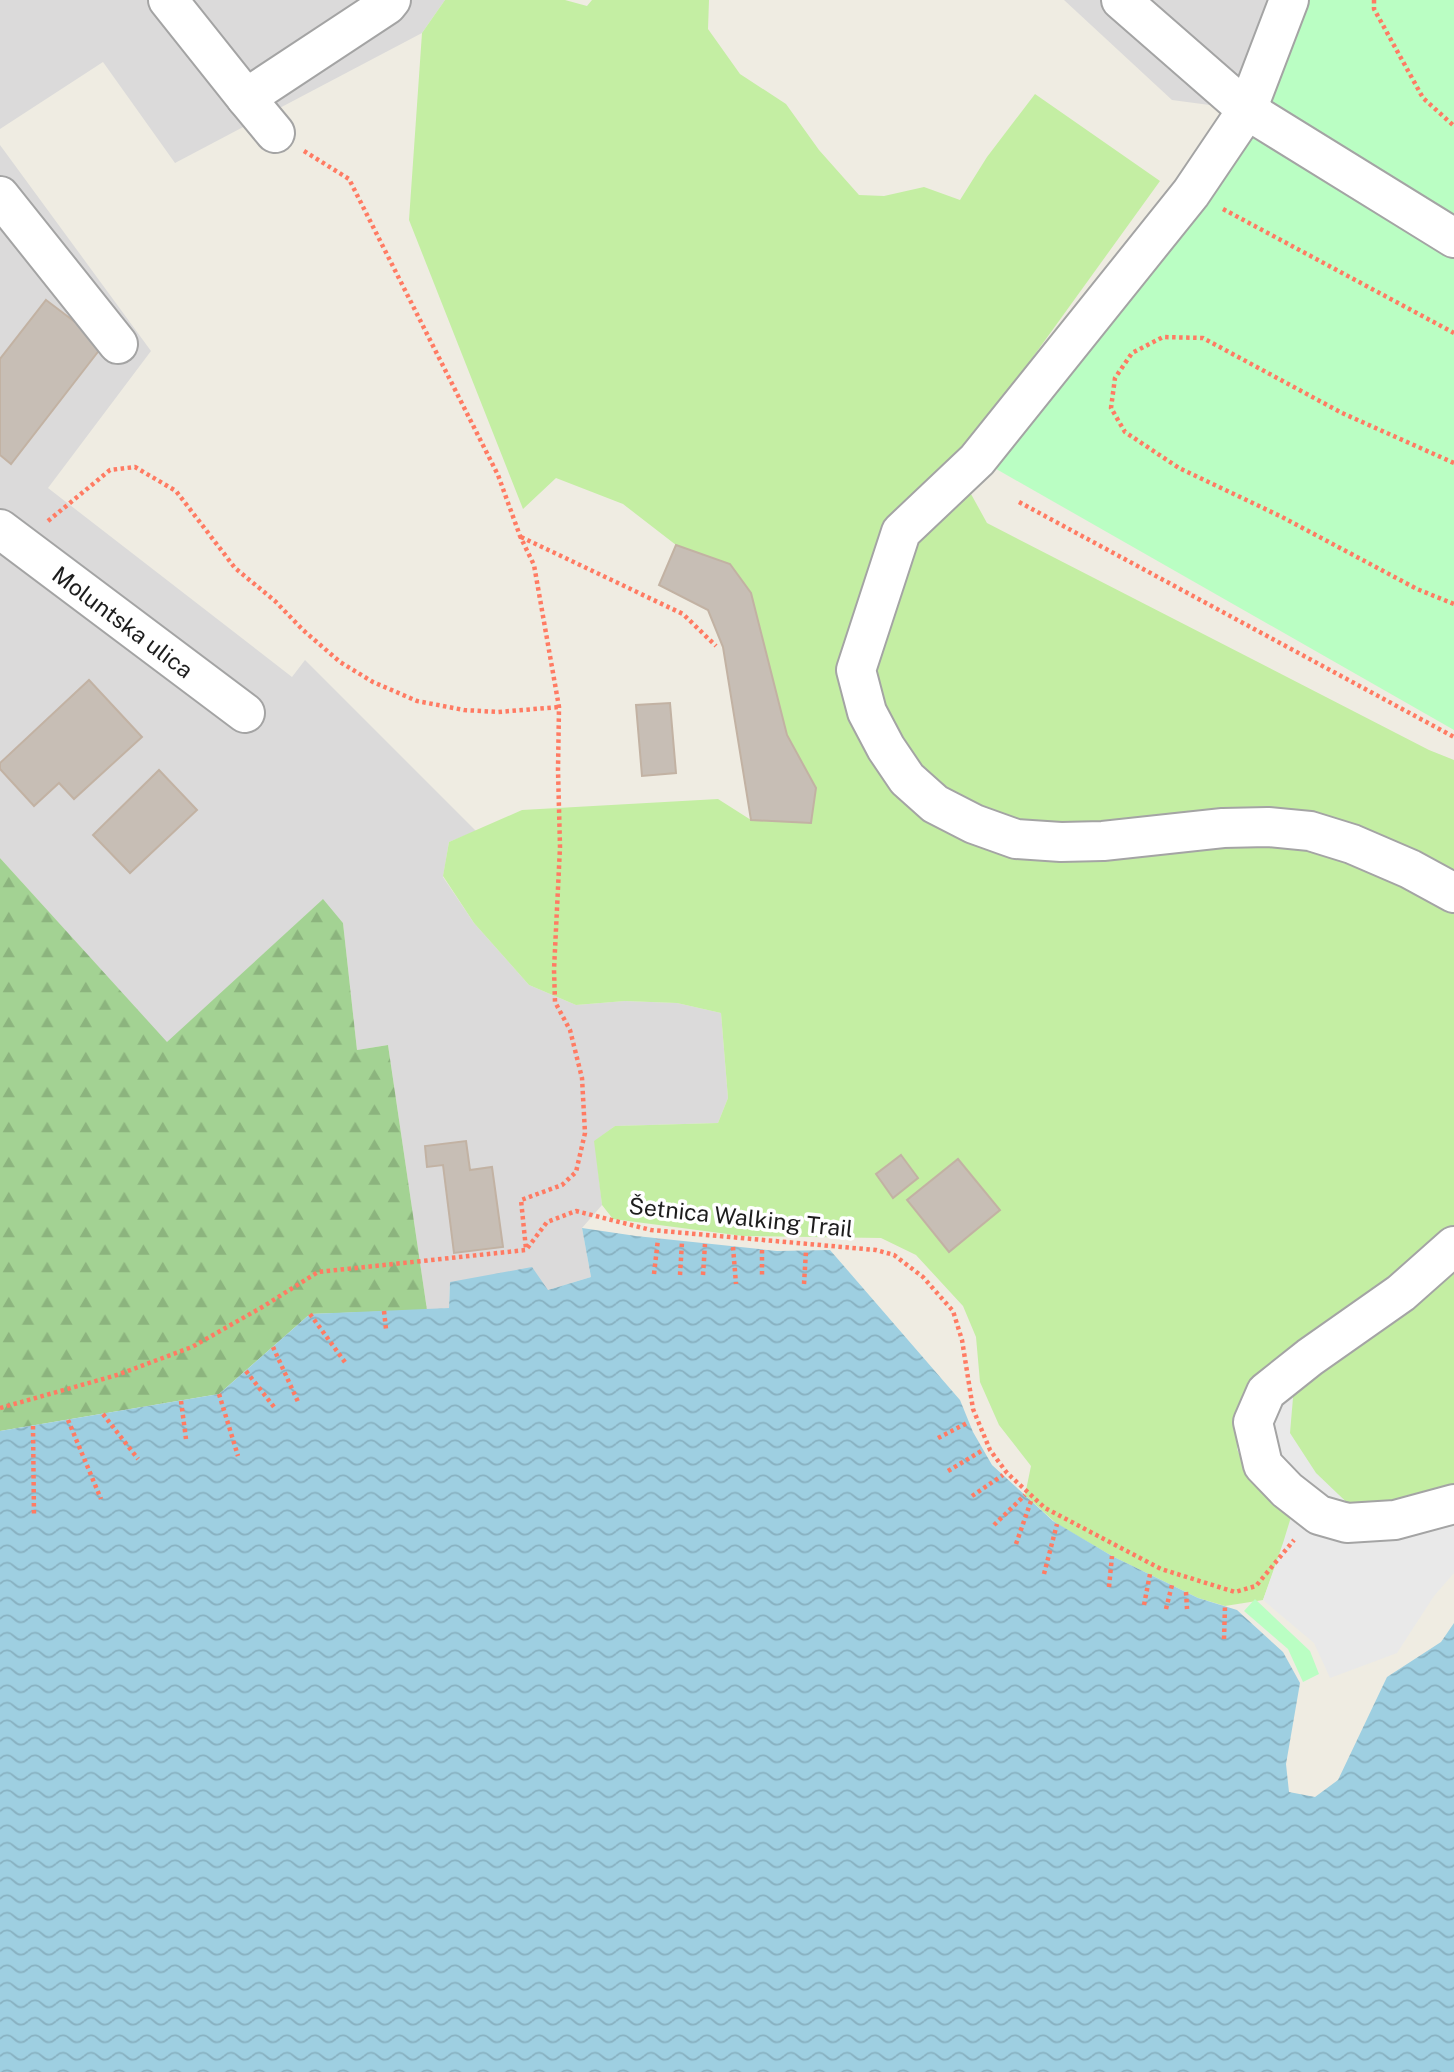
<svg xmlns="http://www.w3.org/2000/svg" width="1454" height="2072" viewBox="0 0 1454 2072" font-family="'Public Sans',sans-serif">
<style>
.residential{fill:#dbdada}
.grass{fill:#c4eea3}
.forest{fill:url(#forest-firs)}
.park{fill:#bafec3}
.parking{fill:#e9e9e9}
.water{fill:url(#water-waves)}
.building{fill:#c7beb5;stroke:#c2b2a3;stroke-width:2}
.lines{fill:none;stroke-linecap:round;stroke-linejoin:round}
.minor-casing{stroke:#a4a4a4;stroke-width:42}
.path{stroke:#ff7b63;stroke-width:4.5;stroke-dasharray:3.5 3.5;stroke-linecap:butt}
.minor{stroke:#fff;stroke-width:38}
.labels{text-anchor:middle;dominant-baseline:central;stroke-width:7;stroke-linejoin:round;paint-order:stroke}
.street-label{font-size:23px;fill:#1d1d1d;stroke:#fff}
</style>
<defs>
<pattern id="forest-firs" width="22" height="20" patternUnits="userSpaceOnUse" patternTransform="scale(1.75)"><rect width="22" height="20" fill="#a3d293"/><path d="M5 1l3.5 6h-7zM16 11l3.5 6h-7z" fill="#8cb47e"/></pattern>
<pattern id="water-waves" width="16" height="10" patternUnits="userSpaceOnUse" patternTransform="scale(1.75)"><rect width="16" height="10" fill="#9ecfe1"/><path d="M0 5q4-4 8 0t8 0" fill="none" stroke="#88b1c1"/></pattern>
</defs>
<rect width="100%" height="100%" fill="#efece2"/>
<path class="residential" d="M0,0H445L422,33L175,163L103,62L0,129Z
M1064,0H1307L1247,110L1172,100Z
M0,145L151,351L48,488L292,677L305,660L476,831L449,842L443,877L474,923L529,985L576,1005L625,1001L677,1003L721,1013L728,1098L718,1123L615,1126L595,1141L602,1205L582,1228L591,1277L548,1290L450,1282L449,1308L427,1310L388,1045L357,1050L343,923L322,900L167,1043L0,858Z"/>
<path class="grass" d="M445,0H565L587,6L592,0H709L708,29L740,74L786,104L819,150L859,195L884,196L924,187L960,200L987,157L1035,94L1160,181L955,465L987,523L1429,750L1454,760V1493L1284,1543L1263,1600L1225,1606L1198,1598L1112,1556L1057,1524L1025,1495L1031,1466L999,1425L980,1382L976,1337L963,1306L916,1255L881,1238L743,1236L613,1219L602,1205L594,1141L615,1126L718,1123L728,1098L721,1013L677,1003L625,1001L576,1005L529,985L474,923L443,876L449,842L522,810L718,799L751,820L811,823L816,788L787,735L751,593L730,564L676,545L623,504L556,478L523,509L409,220L422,33Z"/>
<path class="forest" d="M0,858L167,1042L323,899L343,923L357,1050L388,1045L427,1310L310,1314L219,1394L0,1431Z"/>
<path class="park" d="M1307,0H1454V730L991,466Z
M1255,1599L1310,1651L1319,1674L1303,1682L1288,1649L1244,1611Z"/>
<path class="parking" d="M1294,1386L1290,1433L1316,1473L1360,1515L1454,1493V1573L1434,1596L1397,1653L1330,1678L1314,1643L1263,1600L1283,1543L1291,1517L1248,1474L1237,1449L1243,1422Z"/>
<path class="water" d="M582,1228L636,1236L777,1251L830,1250L960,1400L973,1432L992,1465L1053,1521L1112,1556L1198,1598L1237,1610L1283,1652L1300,1683L1286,1764L1289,1792L1315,1797L1338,1780L1387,1677L1441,1642L1454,1623V2072H0V1431L219,1394L310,1314L449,1308L450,1282L532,1267L548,1290L591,1277Z"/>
<path class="building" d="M46,300L104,344L11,464L0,455V359Z
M676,545L730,564L751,593L787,735L816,788L811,823L751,820L723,647L708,610L659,585Z
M89,680L142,737L74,799L59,783L34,806L0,769V763Z
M670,703L676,773L642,776L636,705Z
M159,770L197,810L130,873L93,835Z
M466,1141L470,1170L492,1167L503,1247L454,1253L443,1165L427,1167L425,1146Z
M901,1155L918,1178L893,1198L876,1174Z
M958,1159L1000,1210L949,1252L907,1200Z"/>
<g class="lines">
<defs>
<g id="minor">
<path d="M168,0L246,98L275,133"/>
<path d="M1121,0L1247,110L1454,238"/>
<path d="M1289,0L1247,110L1191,193L977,460L901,532L856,670L867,712L886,748L907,779L935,804L974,824L1016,839L1061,842L1103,841L1223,828L1268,827L1310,831L1352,844L1410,869L1454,893"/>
<path d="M246,98L387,5L391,0"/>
<path d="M0,196L118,344"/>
<path id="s1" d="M0,529L245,713"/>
<path d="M1454,1246L1401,1293L1310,1357L1266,1392L1253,1422L1263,1465L1287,1490L1319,1515L1347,1523L1395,1520L1454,1504"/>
</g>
</defs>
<use href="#minor" class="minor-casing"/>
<path class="path" d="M1374,0V9L1423,98L1454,126
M304,151L349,179L498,475L520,536L534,565L559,707L558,770L560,847L554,970L555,1002L570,1030L582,1078L585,1133L576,1172L562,1185L521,1200L526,1249
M1223,209L1454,333
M1454,463L1342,413L1203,338L1163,337L1132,353L1115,378L1111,408L1125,432L1179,468L1282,517L1417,589L1454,604
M1019,502L1454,737
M48,521L110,470L135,467L176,491L235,568L275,601L303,630L340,662L373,682L417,701L464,710L498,712L559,707
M521,537L683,614L716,646
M733,1247L736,1284
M762,1250V1276
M654,1274L658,1239
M680,1275L682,1242
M703,1275L705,1244
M804,1284L806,1251
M384,1311L386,1329
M310,1314L347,1365
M273,1347L299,1404
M246,1371L274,1407
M219,1394L238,1456
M181,1401L186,1439
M0,1408L117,1375L192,1347L264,1306L318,1272L526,1250L547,1222L576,1211L651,1230L876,1250L894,1255L923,1277L953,1311L962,1340L973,1409L990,1450L1007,1473L1045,1508L1161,1569L1235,1592L1256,1586L1294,1540
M103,1414L138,1459
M68,1420L101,1499
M33,1426L34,1517
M938,1438L969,1422
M948,1471L983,1450
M972,1496L1003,1475
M994,1525L1025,1495
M1016,1544L1031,1501
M1044,1574L1057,1524
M1109,1587L1112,1556
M1186,1592L1187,1609
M1144,1605L1150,1574
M1166,1609L1172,1585
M1224,1639L1225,1606"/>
<use href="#minor" class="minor"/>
</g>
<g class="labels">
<g class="street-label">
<text stroke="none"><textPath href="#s1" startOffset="154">Moluntska ulica</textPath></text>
<text transform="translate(741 1217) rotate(6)">Šetnica Walking Trail</text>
</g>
</g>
</svg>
